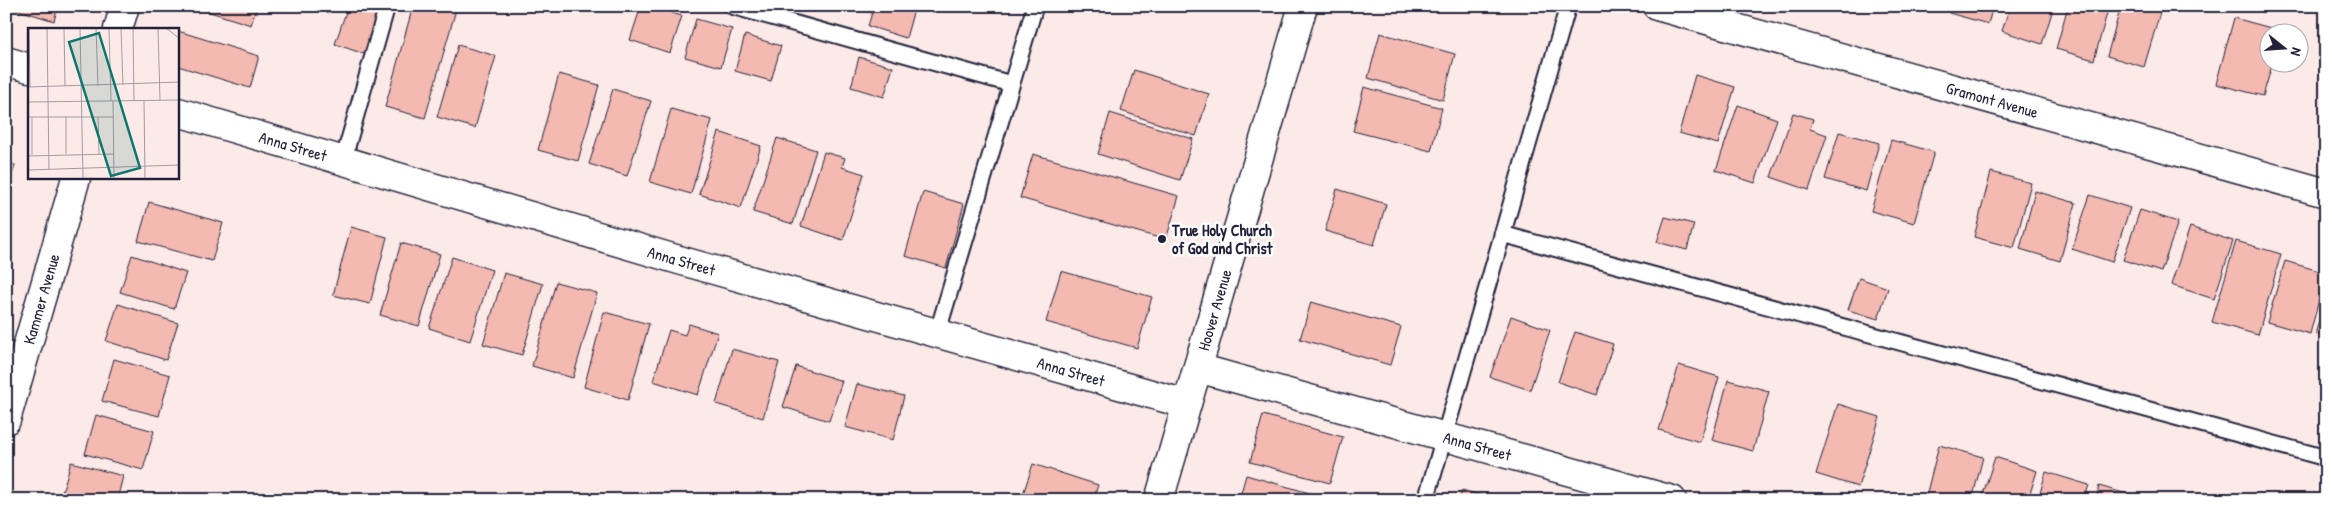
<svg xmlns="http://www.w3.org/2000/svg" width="2332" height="506" viewBox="0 0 2332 506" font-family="'Patrick Hand',sans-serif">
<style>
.building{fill:#f4b9b1;stroke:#22223b}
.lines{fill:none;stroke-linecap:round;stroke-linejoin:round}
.lane-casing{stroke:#22223b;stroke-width:19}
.street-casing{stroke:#22223b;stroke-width:31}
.secondary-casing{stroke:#22223b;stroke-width:31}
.lane{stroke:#fff;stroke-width:15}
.street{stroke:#fff;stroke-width:28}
.secondary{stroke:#fff;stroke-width:28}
.poi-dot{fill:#22223b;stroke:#fff;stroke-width:2}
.labels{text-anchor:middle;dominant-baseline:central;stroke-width:5;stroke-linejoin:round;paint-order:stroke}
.street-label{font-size:16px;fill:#22223b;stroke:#fff}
.poi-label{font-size:16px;font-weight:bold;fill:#22223b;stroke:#fff;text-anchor:start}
.inset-road{fill:none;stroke:#a59aa3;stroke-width:1}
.view{fill:#0f766e;fill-opacity:0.15;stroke:#0f766e;stroke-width:2.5}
.inset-edge{fill:none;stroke:#22223b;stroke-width:2.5}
</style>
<rect width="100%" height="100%" fill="#fceae8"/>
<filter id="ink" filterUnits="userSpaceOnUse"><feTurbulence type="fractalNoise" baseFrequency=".02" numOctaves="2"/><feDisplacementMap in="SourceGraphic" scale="10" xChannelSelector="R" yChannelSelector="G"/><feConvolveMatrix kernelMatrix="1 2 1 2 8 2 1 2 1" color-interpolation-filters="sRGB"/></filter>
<g filter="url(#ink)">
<path class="building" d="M6,6H58L54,21Z
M191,6H257L251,25Z
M348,6H370L379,9L364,54L335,44Z
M413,6H457L425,118L385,107Z
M641,6H650L682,16L670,53L630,40Z
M874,6H915L906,38L868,26Z
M1951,6H1993L1988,24L1949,13Z
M2010,6H2054L2042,44L2002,31Z
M2068,6H2109L2094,60L2056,49Z
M2121,6H2162L2144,67L2107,56Z
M2234,18L2282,31L2270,32V62H2273L2263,96L2216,84Z
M696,19L732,29L721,67L685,57Z
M178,31L259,56L250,88L178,66Z
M1380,33L1455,54L1443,100L1368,78Z
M745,35L781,46L771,81L735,71Z
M458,45L496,56L475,128L437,117Z
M859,57L893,67L884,97L851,87Z
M1134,70L1209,94L1196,136L1121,111Z
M559,74L599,85L578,161L538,150Z
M1695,75L1735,87L1718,144L1679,133Z
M1364,87L1442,108L1431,151L1353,131Z
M613,89L651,101L627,176L589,164Z
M1738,105L1777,119L1755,183L1716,170Z
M671,109L712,120L691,194L650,182Z
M1110,113L1193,139L1180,180L1098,154Z
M1793,113L1813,119L1810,129L1827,135L1809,190L1771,177Z
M719,132L761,146L741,208L699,194Z
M1839,132L1879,143L1866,191L1825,179Z
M777,138L816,150L793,224L753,212Z
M1891,140L1934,152L1914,223L1871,211Z
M824,152L845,158L842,167L864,174L843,240L801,226Z
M1033,154L1179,196L1166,240L1020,198Z
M6,162L15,165L6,197Z
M1991,172L2031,183L2014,248L1974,237Z
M1337,189L1386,204L1374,245L1325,231Z
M2035,191L2076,203L2060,261L2020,249Z
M923,192L964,204L946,268L905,256Z
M2090,195L2130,208L2112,262L2072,249Z
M149,202L223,223L212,261L138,241Z
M2140,210L2178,222L2161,272L2123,260Z
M1665,217L1694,224L1687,250L1657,242Z
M351,227L387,237L370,304L333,295Z
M2190,227L2233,241L2214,299L2171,285Z
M2236,241L2281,254L2258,335L2212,322Z
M401,243L440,254L419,326L380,315Z
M132,255L186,273L174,309L120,292Z
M452,257L492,270L470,341L429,328Z
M2285,261L2326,273L2310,334L2267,322Z
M1061,271L1152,297L1137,348L1046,322Z
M504,273L543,284L522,355L483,344Z
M1859,278L1888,288L1878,319L1848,310Z
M556,282L597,293L573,378L532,366Z
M2326,299V337L2315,334Z
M1311,302L1401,327L1390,365L1300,339Z
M118,304L178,323L166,360L106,341Z
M604,312L649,324L628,400L584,387Z
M1511,316L1550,330L1530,390L1490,377Z
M689,324L718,333L698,395L653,381L669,330L685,335Z
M1575,332L1613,344L1597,395L1558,382Z
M732,349L779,362L763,418L716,404Z
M114,359L170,375L159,416L102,401Z
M1679,365L1719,377L1700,442L1659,430Z
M796,366L842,381L829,421L783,407Z
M1728,380L1769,391L1753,451L1712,440Z
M857,384L904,396L893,440L845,427Z
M1838,404L1880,417L1858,487L1816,474Z
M96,415L154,431L143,470L85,454Z
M1263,415L1343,437L1330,483L1250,462Z
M1939,445L1983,457L1972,500H1925Z
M1995,457L2037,471L2028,500H1981Z
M71,462L123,476L117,500H60Z
M1033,464L1098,485L1093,500H1021Z
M2046,472L2089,485L2084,500H2038Z
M1246,475L1327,498L1326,500H1239Z
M2099,486L2141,498V500H2096Z
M1462,490L1498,500H1459Z"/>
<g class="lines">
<defs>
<path id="lane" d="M732,6L1011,84
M343,161L387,6
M1502,234L2326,458
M937,334L1035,6
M1426,500L1568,6"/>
<g id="street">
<path id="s1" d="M1657,6L2326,193"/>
<path d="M118,29L125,6"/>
<path d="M6,61L29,68"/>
<path id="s2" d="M178,112L679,260L1186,404"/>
<path id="s3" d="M1198,368L1672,500"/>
<path id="s4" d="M6,420L76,178"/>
</g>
<g id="secondary">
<path id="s5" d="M1159,500L1303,6"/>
</g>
</defs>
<use href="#lane" class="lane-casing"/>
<use href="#street" class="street-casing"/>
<use href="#secondary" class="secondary-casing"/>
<use href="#lane" class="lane"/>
<use href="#street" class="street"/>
<use href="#secondary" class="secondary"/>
</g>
</g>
<circle class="poi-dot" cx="1162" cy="239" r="5"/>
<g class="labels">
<g class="street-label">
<text stroke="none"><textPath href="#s1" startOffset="348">Gramont Avenue</textPath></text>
<text stroke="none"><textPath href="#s2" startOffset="120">Anna Street</textPath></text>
<text stroke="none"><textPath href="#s2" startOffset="525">Anna Street</textPath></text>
<text stroke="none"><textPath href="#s4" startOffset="126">Kammer Avenue</textPath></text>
<text stroke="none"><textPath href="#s5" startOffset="198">Hoover Avenue</textPath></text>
<text stroke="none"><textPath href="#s2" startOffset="930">Anna Street</textPath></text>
<text stroke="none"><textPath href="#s3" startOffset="290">Anna Street</textPath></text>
</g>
<g class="poi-label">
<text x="1172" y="230">True Holy Church<tspan x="1172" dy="18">of God and Christ</tspan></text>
</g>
</g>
<g transform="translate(28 28)">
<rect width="151" height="151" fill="#fceae8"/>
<path class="inset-road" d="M1,0L2,59M19,0L21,142M36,0L37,58M52,0L55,151M68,0L70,58M81,0L83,73M93,0L95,57M105,0L106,73M130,0L132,72M138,0L152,11M0,59L152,54M85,73L86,151M116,73L117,151M0,74L152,72M0,89H85M4,89V127M70,89L71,126M38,126V88M0,128L86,126M0,142L152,137"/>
<path class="view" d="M71,5L112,140L83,148L41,14Z"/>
<rect width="151" height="151" class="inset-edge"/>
</g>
<rect width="2332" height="506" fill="none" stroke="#fff" stroke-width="25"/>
<rect x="12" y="12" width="2307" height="481" fill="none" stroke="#22223b" stroke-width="2" filter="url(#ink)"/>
<g transform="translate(2284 48) rotate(107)"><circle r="24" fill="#ffffff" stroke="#a7a7b1"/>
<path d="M0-4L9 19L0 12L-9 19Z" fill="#22223b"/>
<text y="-8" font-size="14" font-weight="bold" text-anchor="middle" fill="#22223b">N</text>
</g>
</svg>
